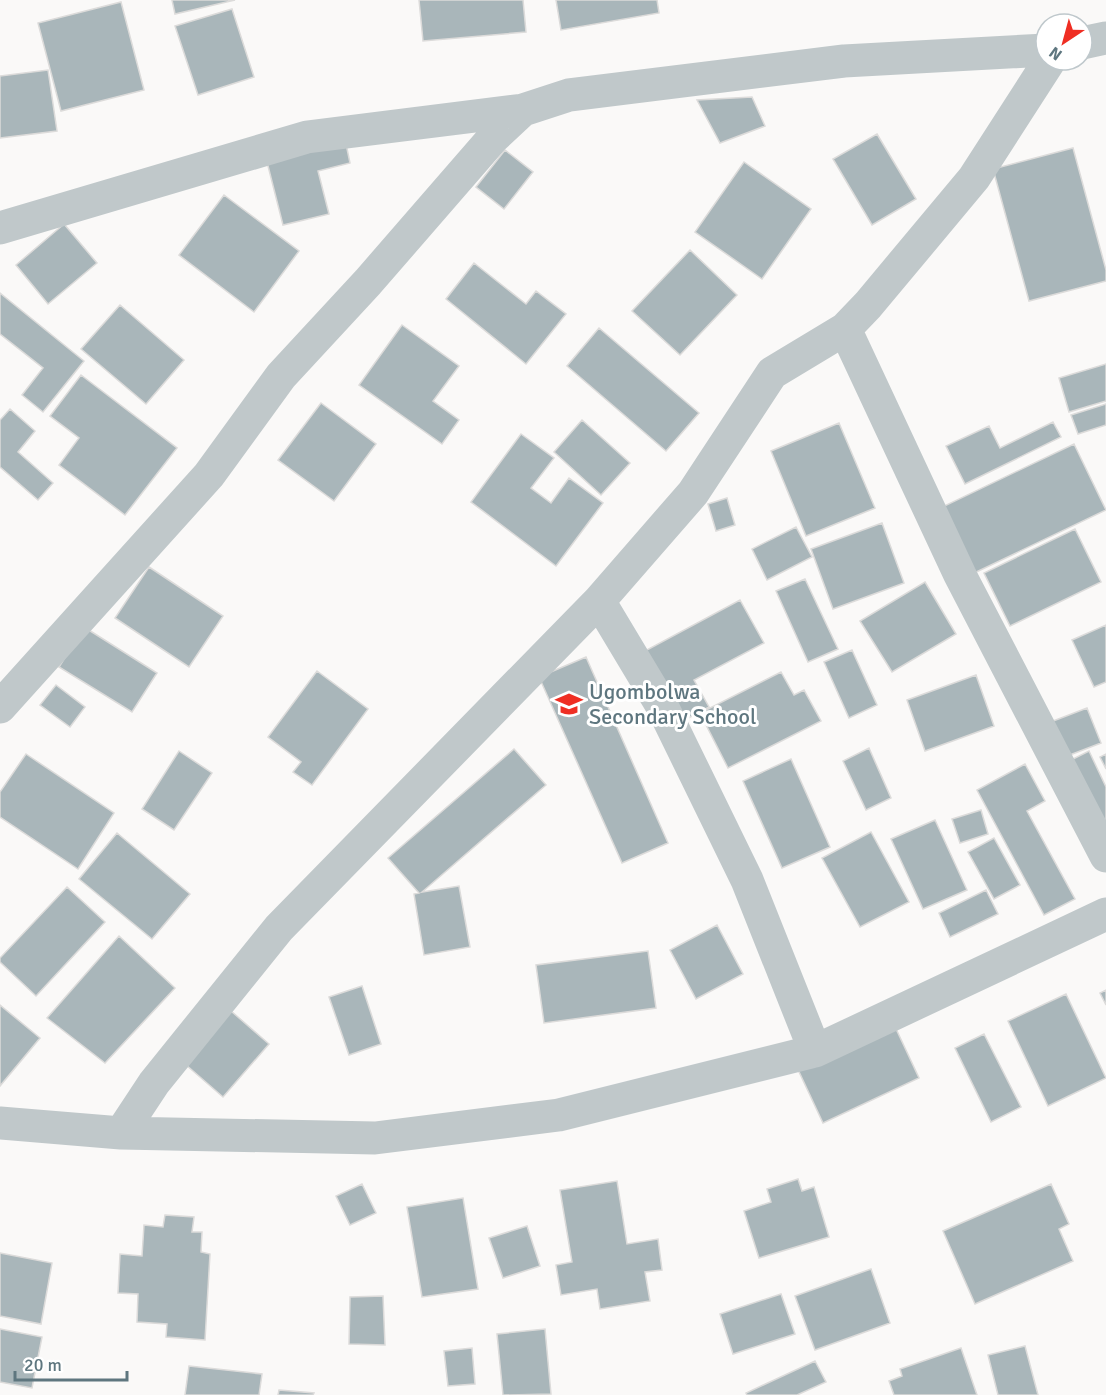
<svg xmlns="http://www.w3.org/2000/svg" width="1106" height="1395" viewBox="0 0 1106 1395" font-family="Signika,sans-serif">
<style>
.building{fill:#a9b6ba;stroke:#dcdbda;stroke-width:1.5}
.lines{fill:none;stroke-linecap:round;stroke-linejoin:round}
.minor{stroke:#c0c8ca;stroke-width:33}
.labels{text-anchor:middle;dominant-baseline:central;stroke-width:6;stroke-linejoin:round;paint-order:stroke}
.poi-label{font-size:22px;fill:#5e767f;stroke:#fff;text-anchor:start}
</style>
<rect width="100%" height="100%" fill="#faf9f8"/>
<path class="building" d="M172,0H235L175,14Z
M419,0H523L526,32L423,41Z
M556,0H657L659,13L561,30Z
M121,2L144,90L61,111L38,23Z
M232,9L254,77L198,95L175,26Z
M48,70L57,131L0,138V76Z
M752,97L765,126L720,143L697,100Z
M877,134L916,199L872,225L833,159Z
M345,139L350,163L318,171L329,214L283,225L266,158Z
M1073,148L1106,270V281L1029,301L993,169Z
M505,150L533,172L504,209L476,187Z
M744,162L811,209L762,279L695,232Z
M224,195L299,251L254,312L179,255Z
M64,224L97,263L48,304L16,265Z
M690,250L737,295L680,355L632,311Z
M474,263L526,304L536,291L566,314L526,364L446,299Z
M0,293L84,361L43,412L22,395L43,368L0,334Z
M120,305L184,360L146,404L81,349Z
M402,325L459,366L433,401L459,420L442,444L359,385Z
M599,328L699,413L666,451L567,366Z
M1106,364V401L1069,412L1059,378Z
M81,375L177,448L125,515L59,465L79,438L50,416Z
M321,403L376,444L334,501L278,460Z
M1106,404V425L1078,434L1071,415Z
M10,409L35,431L18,452L53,483L38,500L0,467V420Z
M582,420L630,463L601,495L554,452Z
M1053,422L1061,437L965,484L946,446L989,426L1000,448Z
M839,423L875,508L806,536L771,451Z
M521,434L554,458L531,488L551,503L569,478L603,503L556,566L471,502Z
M1074,444L1106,510L970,575L938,509Z
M727,498L735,525L716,531L708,504Z
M882,523L904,583L833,609L811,549Z
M796,527L812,557L767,580L752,549Z
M1075,529L1101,582L1010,626L984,573Z
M149,567L223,616L189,667L115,618Z
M805,579L838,649L808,662L776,591Z
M925,582L956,634L892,672L860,621Z
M740,600L764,643L694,680L709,707L681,722L643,652Z
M1106,625V682L1094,687L1072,640Z
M84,627L157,673L132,712L59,667Z
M852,650L877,705L849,718L824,662Z
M586,657L668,843L622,863L539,677Z
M317,671L368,709L312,785L293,772L301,762L268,737Z
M781,672L794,695L804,690L821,721L728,768L700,713Z
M976,675L994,726L925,751L907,700Z
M56,685L85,707L70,727L40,705Z
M1087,708L1101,743L1062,758L1048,723Z
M869,748L891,798L866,810L843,761Z
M514,749L546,785L422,892L459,886L470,947L424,955L414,894L419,893L388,858Z
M179,751L212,773L174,830L142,809Z
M1089,751L1106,787V845L1067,762Z
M26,754L114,813L78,869L0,817V792Z
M1106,754V769L1100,757Z
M791,759L830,847L782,868L743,781Z
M1025,764L1045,801L1027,811L1075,899L1044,915L977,790Z
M981,810L988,834L960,843L952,819Z
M935,820L967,890L923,909L891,839Z
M871,832L909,902L860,927L822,858Z
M117,833L190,894L152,939L79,879Z
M994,838L1020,885L994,899L968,852Z
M67,887L105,922L36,996L0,962V958Z
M986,890L998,914L950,937L939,913Z
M717,925L743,974L696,999L670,950Z
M119,936L175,988L105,1063L47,1018Z
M648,951L656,1008L544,1023L536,965Z
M362,986L381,1044L349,1055L329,997Z
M1106,990V1005L1100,993Z
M1066,994L1106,1078L1048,1106L1008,1021Z
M0,1005L40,1038L0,1086Z
M231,1011L269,1044L223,1097L185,1064Z
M890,1016L919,1078L823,1123L794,1061Z
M984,1034L1021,1107L991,1122L955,1048Z
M798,1179L802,1191L814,1187L829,1237L759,1258L744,1211L771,1202L767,1189Z
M617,1181L627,1244L658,1239L662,1270L645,1272L650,1301L600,1309L597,1289L561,1295L556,1265L572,1262L560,1190Z
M362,1184L376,1213L350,1225L336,1196Z
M1051,1184L1069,1224L1059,1229L1073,1261L975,1304L943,1231Z
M463,1198L478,1289L422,1297L407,1207Z
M165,1215L194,1217L192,1232H202L201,1252L210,1254L205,1340L166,1337L167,1324L137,1322L138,1294L118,1293L120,1254L142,1256L144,1225L163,1227Z
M527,1226L540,1266L503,1278L489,1238Z
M0,1253L52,1263L41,1324L0,1316Z
M871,1269L890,1323L815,1350L795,1296Z
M781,1294L795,1334L733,1354L720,1314Z
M383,1296L385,1345L349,1344L350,1297Z
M0,1329L42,1337L32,1388L0,1382Z
M545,1329L551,1394L503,1395L497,1334Z
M1025,1346L1038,1395H998L988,1355Z
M472,1348L475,1384L448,1386L444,1351Z
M961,1348L977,1395H894L889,1381L902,1376L900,1369Z
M815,1361L826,1382L797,1395H747L746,1393Z
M189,1366L262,1374L259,1395H185Z
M279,1390L314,1393L313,1395H278Z"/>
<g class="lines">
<path class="minor" d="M1082,43L1106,38
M0,228L307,137L523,110
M845,329L960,575L1106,856
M599,601L662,706L747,880L815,1051
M0,707L209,475L281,376L368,282L493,138L523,110L569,95L844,61L1046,50
M0,1123L121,1133L375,1138L559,1115L815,1051L1106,914
M121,1133L154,1083L279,928L599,601L693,493L772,373L845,329L868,305L974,178L1050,60"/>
</g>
<defs>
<symbol id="school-bare" viewBox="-9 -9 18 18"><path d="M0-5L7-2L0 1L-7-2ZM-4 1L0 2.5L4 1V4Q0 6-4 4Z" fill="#ef2e23" stroke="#fff" stroke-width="2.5" paint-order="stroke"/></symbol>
</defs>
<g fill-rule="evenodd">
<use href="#school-bare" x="550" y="685" width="38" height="38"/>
</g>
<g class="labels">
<g class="poi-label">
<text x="589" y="691">Ugombolwa<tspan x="589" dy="25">Secondary School</tspan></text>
</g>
</g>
<g transform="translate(1064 42) rotate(216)"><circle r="28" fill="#ffffff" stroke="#bfc8cc" stroke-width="1.5"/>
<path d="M0-4.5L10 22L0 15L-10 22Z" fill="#ef2e23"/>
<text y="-9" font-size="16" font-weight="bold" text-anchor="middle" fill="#5e767f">N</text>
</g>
<path d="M15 1371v9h112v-9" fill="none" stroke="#5e767f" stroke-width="3"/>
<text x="24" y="1371" font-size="18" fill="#5e767f" stroke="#ffffff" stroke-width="4.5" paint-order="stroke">20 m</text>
</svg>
